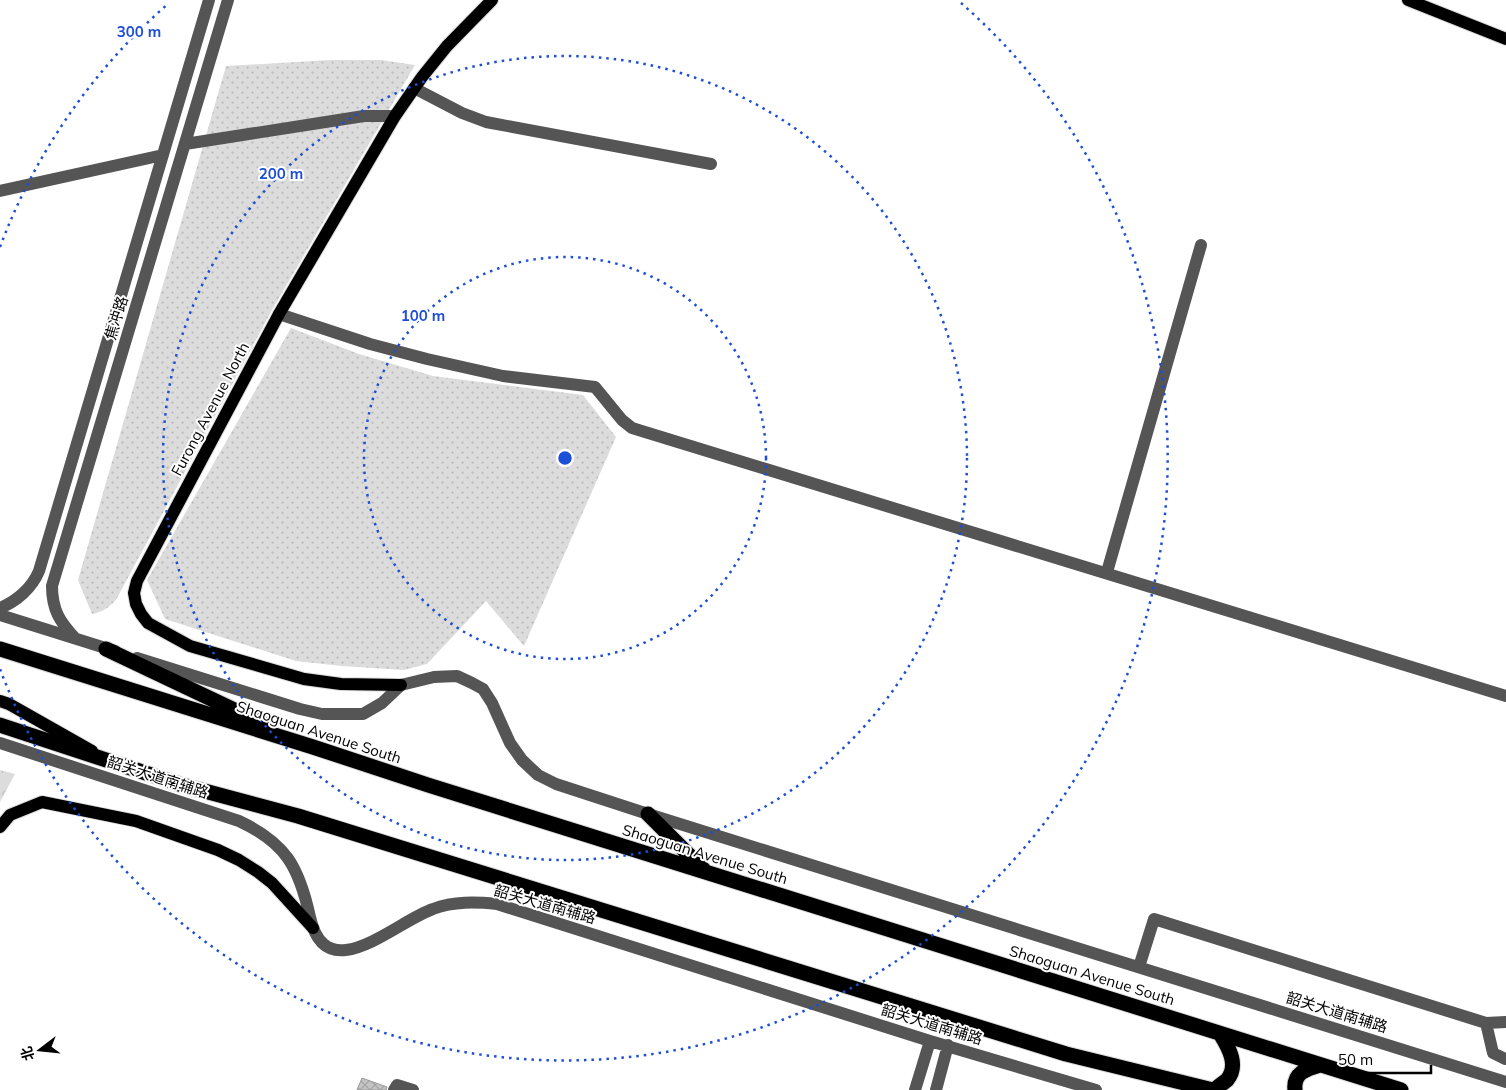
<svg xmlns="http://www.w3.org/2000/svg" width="1506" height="1090" viewBox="0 0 1506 1090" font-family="Mulish,'Noto Sans SC',sans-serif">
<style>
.grass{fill:url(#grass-dots)}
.forest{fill:url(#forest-crowns)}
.building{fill:url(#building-cross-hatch);stroke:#999}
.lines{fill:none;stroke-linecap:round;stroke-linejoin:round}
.major-casing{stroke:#dbdbdb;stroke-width:14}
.highway-casing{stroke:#dbdbdb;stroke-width:17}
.minor{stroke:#555;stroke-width:12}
.major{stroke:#000;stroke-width:12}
.highway{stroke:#000;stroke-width:15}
.ring{fill:none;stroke:#1d4ed8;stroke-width:2.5;stroke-dasharray:2.5 5}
.labels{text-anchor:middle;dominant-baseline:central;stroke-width:4;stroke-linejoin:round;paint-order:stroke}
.street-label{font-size:15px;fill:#000;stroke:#fff}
.centre{fill:#1d4ed8;stroke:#fff;stroke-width:2.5}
.ring-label{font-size:15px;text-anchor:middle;font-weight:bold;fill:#1d4ed8;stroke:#fff;stroke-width:4;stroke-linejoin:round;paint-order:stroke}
</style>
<defs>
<pattern id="grass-dots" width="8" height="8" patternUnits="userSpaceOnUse" patternTransform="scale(1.25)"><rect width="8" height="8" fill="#dcdcdc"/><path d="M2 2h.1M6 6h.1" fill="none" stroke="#bbb" stroke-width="1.8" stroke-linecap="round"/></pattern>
<pattern id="forest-crowns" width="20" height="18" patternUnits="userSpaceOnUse" patternTransform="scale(1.25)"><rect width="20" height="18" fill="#dcdcdc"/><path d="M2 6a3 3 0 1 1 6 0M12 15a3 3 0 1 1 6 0" fill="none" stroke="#bbb"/></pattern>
<pattern id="building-cross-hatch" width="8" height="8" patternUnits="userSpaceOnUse" patternTransform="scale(1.25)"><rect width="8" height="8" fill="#c4c4c4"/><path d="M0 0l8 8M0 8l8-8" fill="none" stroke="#a7a7a7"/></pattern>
</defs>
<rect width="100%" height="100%" fill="#fff"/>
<path class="grass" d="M330,60H381L415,65L272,310L116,600C108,608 103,612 92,614L78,580L226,66Z
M291,328L359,354L433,376L583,395L616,437L524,646L486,601L427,664L404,670L342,666L296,661L165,619L147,580Z"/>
<path class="forest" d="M0,770L15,774L0,802Z"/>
<path class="building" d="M362,1078L387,1087L386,1090H357Z"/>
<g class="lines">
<defs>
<path id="major" d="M1408,0L1506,39
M401,685L341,684L304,679L190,646L148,623L141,614L136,604L134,593L137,581L279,314L395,116L422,77L447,46L492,0
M0,701L9,704L92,751
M0,827L10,815L42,802L136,821L218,850L239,860L258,872L272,883L313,928"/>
<path id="highway" d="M0,649L313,747L428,785L1401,1090
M106,649L264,724
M0,725L182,785L298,816L1066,1054L1213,1090
M648,814L704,870
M1214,1090C1218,1087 1223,1083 1227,1080C1239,1066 1229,1048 1221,1035
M1295,1090C1293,1073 1306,1069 1320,1065"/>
</defs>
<use href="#major" class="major-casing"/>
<use href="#highway" class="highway-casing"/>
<path class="minor" d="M414,88L462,113L486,122L711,164
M185,144L364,116H395
M0,191L163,155
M279,314L370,344L427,359L503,376L595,387L622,420L632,428L1506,696
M1107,572L1201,245
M0,608C17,601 32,588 39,571L209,0
M0,615L115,651
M75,638C60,622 52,610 52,586L228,0
M137,658L300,709L322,714H363L382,703L401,685L434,677L457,676L472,683L483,689L492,703L510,743L522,760L538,775L556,784L648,814L1506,1082
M0,743L239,821C286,843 299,867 310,917C326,990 395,922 433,909C454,901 476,902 497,904L930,1041L1096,1090
M1139,967L1154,919L1486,1023L1506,1022
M1486,1023L1493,1053L1505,1059
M394,1090L397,1085L413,1090
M915,1090L930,1041
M936,1090L948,1045"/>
<use href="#major" class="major"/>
<use href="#highway" class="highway"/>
</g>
<g class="ring">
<circle cx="565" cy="458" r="201"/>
<circle cx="565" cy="458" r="402"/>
<path d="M0 247A603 603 0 0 1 169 3M961 3A603 603 0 1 1 0 669"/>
</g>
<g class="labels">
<g class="street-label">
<text transform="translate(116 318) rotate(-73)">焦冲路</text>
<text transform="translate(210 409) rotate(-62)">Furong Avenue North</text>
<text transform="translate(319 732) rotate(18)">Shaoguan Avenue South</text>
<text transform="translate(158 777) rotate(18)">韶关大道南辅路</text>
<text transform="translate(705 854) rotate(17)">Shaoguan Avenue South</text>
<text transform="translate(545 904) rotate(16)">韶关大道南辅路</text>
<text transform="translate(1092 975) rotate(17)">Shaoguan Avenue South</text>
<text transform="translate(1337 1012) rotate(17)">韶关大道南辅路</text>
<text transform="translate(932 1024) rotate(17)">韶关大道南辅路</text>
</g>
</g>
<circle cx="565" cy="458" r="8" class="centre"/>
<g class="ring-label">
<text x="139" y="37">300 m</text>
<text x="281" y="179">200 m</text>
<text x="423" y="321">100 m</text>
</g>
<g transform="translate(40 1050) rotate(254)" stroke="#ffffff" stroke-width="4" paint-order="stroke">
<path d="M0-4L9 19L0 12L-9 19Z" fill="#000000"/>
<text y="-8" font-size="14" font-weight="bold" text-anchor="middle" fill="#000000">北</text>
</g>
<path d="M1331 1065v8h100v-8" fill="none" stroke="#000000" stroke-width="2.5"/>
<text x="1338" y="1065" font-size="15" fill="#000000" stroke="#ffffff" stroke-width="4" paint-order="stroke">50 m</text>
</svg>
